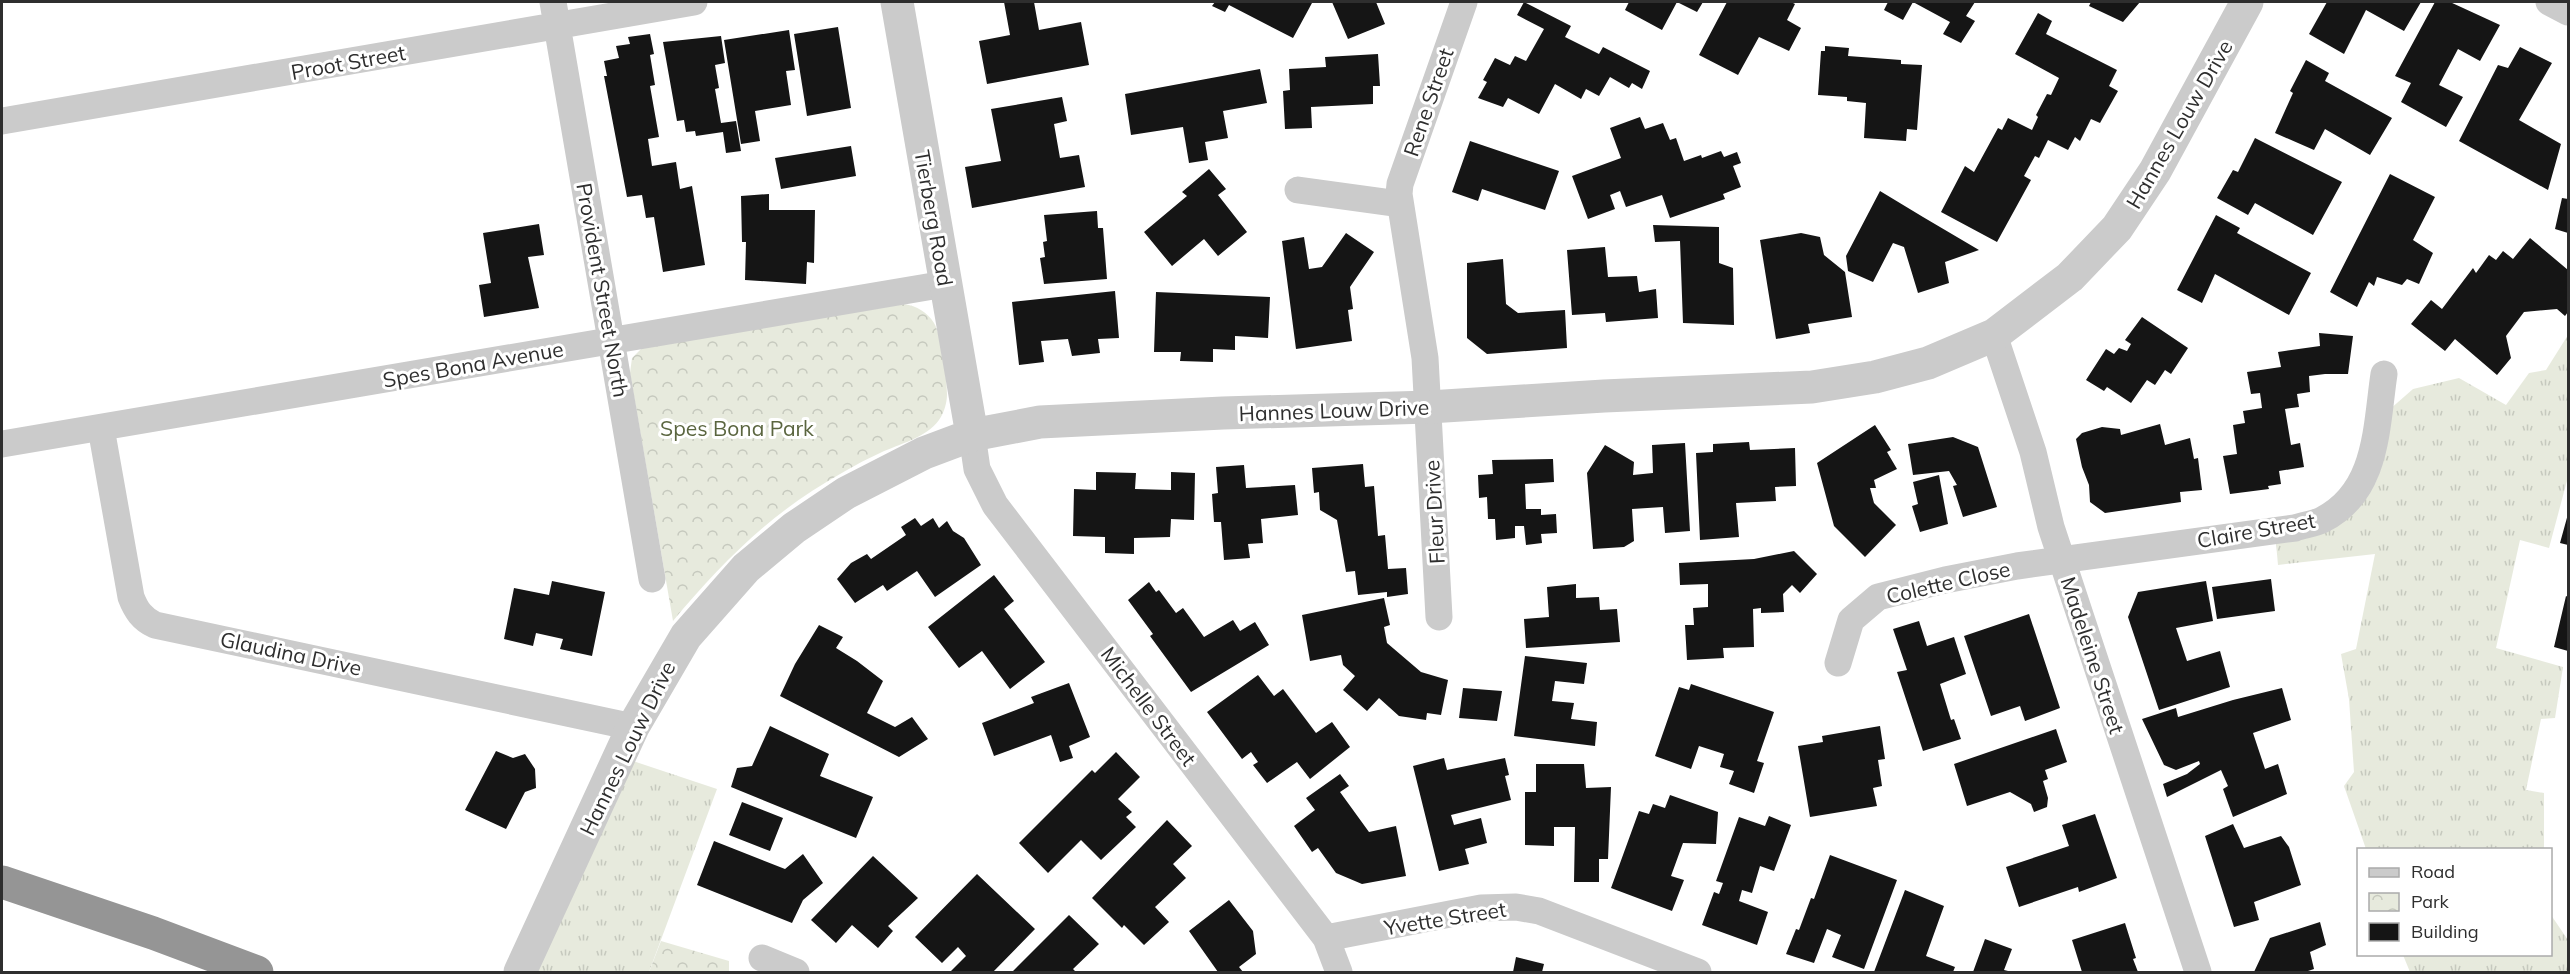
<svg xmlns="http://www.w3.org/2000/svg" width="2570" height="974" viewBox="0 0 2570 974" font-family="Mulish,sans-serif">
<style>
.grass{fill:url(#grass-tufts)}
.park{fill:url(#park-crowns)}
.building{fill:#151515}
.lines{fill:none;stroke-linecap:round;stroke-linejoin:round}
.minor{stroke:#cbcbcb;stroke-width:27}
.tertiary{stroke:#cbcbcb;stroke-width:33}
.motorway{stroke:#959595;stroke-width:33}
.labels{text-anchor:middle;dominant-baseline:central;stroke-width:6;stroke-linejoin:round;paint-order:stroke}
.street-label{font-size:21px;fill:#2e2e2e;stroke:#fff}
.park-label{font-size:21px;fill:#5a653f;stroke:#fff}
</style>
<defs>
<pattern id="grass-tufts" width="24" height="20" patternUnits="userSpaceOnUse" patternTransform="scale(1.5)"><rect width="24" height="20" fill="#e7eadd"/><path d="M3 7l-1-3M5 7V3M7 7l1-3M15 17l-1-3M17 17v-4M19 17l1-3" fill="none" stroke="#c6c9be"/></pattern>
<pattern id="park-crowns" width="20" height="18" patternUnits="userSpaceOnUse" patternTransform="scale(1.5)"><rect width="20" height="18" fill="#e7eadd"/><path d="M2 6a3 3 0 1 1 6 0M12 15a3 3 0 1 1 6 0" fill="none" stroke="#c6c9be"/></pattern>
</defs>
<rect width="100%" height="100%" fill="#fff"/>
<path class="grass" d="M2568,335V477L2549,548L2520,540L2496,648L2563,667L2555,718L2541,719L2526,790L2544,793V849H2366L2344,786L2354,772L2349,699L2341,654L2356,649L2375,554L2278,565L2276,543L2375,484L2381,468L2389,410L2413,389L2459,378L2506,405L2529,373L2546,370Z
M633,761L717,789L649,972H537Z
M2551,915L2568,940V972H2410L2403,955L2550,954Z"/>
<path class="park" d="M904,304C917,306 927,312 934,323C942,336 947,379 947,394C947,403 944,413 939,420C926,438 899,444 880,453C856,464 834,477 812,491C758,526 714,572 673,621L630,373L632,358L642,348Z
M661,941L729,961V972H649Z"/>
<path class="building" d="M1004,2H1034L1039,30L1081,22L1089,65L987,84L979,41L1010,35Z
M1215,2H1309L1312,3L1293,38L1229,5L1225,12L1212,6Z
M1332,2H1376L1385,24L1348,39Z
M1524,2L1571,26L1565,37L1599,54L1603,47L1650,71L1642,89L1632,83L1629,88L1610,77L1599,96L1586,89L1581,99L1555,84L1539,114L1508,98L1503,107L1478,98L1487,82L1483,80L1495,58L1510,65L1515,56L1526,61L1544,29L1517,15Z
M1629,2H1703L1697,12L1677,2L1662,30L1625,10Z
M1727,2H1791L1795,4L1787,20L1801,28L1789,51L1759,37L1738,75L1699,55Z
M1888,2H1975L1966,16L1975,21L1961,43L1943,34L1950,22L1913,2L1903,20L1884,10Z
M2091,2H2140L2123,22L2089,6Z
M2327,2H2421L2404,31L2366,10L2344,54L2309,34Z
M2435,2H2450L2500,25L2480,61L2458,49L2439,85L2463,97L2446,127L2401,102L2411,83L2395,76Z
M2038,13L2052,21L2046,34L2117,70L2109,86L2118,91L2100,123L2091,119L2080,141L2075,137L2068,150L2048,140L2039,158L2035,156L2024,176L2031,180L1997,242L1941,212L1965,166L1974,172L1998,128L2002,130L2008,118L2032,130L2038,117L2036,115L2047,94L2051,95L2059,78L2015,54Z
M838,27L851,108L807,116L794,34Z
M789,30L795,70L786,71L791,105L755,111L760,141L741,144L724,40Z
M650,34L654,54L650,55L655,85L650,86L659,137L648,139L652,166L676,162L680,189L692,186L705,265L663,272L654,217L646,218L642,195L627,197L604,76H607L604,61L619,58L616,46L630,44L628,37Z
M721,36L725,63L715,65L719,88L715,89L721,123L736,121L741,151L726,153L723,132L696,136L695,131L686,132L684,120L677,121L663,42Z
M1825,46L1849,48L1848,56L1901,60V64L1922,65L1917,130L1907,129L1906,141L1864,138L1866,103L1847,101V97L1818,95L1821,51H1825Z
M2520,47L2552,63L2519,120L2561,144L2548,190L2459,141L2498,65L2508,68Z
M1378,54L1380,86H1373V104L1311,107L1312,128L1285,129L1283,91L1290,90L1289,69L1326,67L1325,57Z
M2306,60L2329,73L2325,81L2392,118L2370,155L2325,129L2314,150L2275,133L2293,93L2290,91Z
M1260,69L1267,103L1223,111L1228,138L1205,142L1208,160L1189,163L1183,127L1131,135L1125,94Z
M1062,97L1067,121L1054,124L1060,158L1079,155L1085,187L972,208L965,167L1001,161L991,109Z
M1640,117L1645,129L1663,123L1670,140L1676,138L1684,161L1701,155L1702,158L1721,151L1724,157L1737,152L1741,163L1733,166L1741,187L1723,194L1725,199L1670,218L1662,195L1626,207L1620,191L1610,195L1615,209L1588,219L1572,176L1621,158L1610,128Z
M2255,138L2342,182L2313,235L2255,203L2248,215L2217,198L2233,170L2238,172Z
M1470,141L1559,171L1545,210L1482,189L1478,201L1452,192Z
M851,146L856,176L781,189L775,158Z
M1209,169L1226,189L1218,195L1247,232L1218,256L1204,239L1172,266L1144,232L1187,196L1182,192Z
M2390,174L2435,197L2413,240L2433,253L2419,284L2407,279L2402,285L2377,277L2374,286L2369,282L2357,307L2330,292Z
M1880,191L1923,217L1979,250L1945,262L1949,283L1918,293L1904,247L1893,243L1873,282L1848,271L1846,256Z
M769,194V210H815L814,263L807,262L806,284L745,280L746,242H742L741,196Z
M2562,198L2568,199V233L2555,229Z
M1097,211L1098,228H1103L1107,279L1044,284L1040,258L1045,257L1043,242L1047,241L1044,215Z
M2216,215L2240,228L2237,233L2311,273L2289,315L2215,274L2202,303L2177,290Z
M539,224L544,255L528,257L539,308L484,317L479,285L491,283L483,233Z
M1653,225L1719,227V263L1733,268L1734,325L1683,323L1680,241L1655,242Z
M1346,233L1374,252L1350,287L1353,309L1348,310L1352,341L1296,349L1282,241L1304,237L1309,269L1322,267Z
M1801,233L1820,237L1824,255L1845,272L1852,317L1808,324L1810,333L1776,339L1760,240Z
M2530,238L2568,270V312L2565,316L2557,309L2524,312L2506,336L2511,358L2497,375L2455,339L2445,351L2411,324L2431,300L2442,309L2473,268L2476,273L2489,255L2496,260L2503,251L2513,259Z
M1605,247L1608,277L1637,276L1639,292L1656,289L1658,318L1606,322L1605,313L1572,315L1567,250Z
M1503,259L1506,304L1518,313L1565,310L1567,348L1487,354L1467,338V263Z
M1115,291L1119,338L1098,339L1100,353L1072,356L1068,339L1041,341L1044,362L1019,365L1012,302Z
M1156,292L1270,297L1268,338L1235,336V350L1213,349V362L1180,361L1181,352H1154Z
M2142,317L2188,348L2171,374L2165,370L2155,385L2147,380L2131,403L2107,387L2104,391L2086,380L2106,349L2114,354L2119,348L2127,351L2131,344L2125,340Z
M2319,333L2353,336L2348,374H2325L2309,376L2310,392L2297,394L2299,407L2285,409L2291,445L2300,443L2304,467L2279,471L2281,484L2268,486L2269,489L2230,494L2223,456L2237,454L2233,425L2245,423L2243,411L2262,408L2260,393L2251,394L2247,372L2281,367L2278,352L2320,346Z
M2160,424L2165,445L2190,438L2194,459L2198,458L2202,490L2180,492L2181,502L2105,513L2090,502L2089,485L2082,467L2076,439L2082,433L2102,427L2120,429L2121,435Z
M1875,425L1891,450L1887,452L1897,469L1874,480L1876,488H1870L1874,503L1896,525L1865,557L1834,526L1817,463Z
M1953,437L1978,447L1997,507L1963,517L1953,486L1957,485L1949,471L1913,475L1908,444Z
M1749,442L1750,450L1795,448L1796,486L1775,487L1776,501L1736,503L1739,537L1700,540L1696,453L1713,452V444Z
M1685,443L1690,531L1665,533L1663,507L1632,509L1634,541L1624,547L1593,549L1587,473L1605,445L1634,462L1633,475L1653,473L1652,445Z
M1553,459L1554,482L1525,484L1526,509H1541V515L1556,514L1557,533L1541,534L1542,543L1526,545L1524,526H1515V538L1496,540L1495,519H1488L1487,497L1479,498L1478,475L1493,474L1492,460Z
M1363,464L1365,487L1374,486L1378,536L1385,535L1388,569L1406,568L1408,594L1387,597V592L1358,595L1355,571L1346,572L1337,520L1320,510L1319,492L1314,493L1312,468Z
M1244,465L1246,488L1295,485L1298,515L1261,519L1263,543L1248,544L1250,558L1224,560L1221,522H1214L1212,494L1218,493L1216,467Z
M1096,472L1136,473L1135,489L1171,490V472L1195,473L1194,520L1171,519L1170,537L1134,538V554L1105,553V537L1073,536L1074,489L1096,490Z
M1939,475L1948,524L1920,532L1912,506L1918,504L1913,482Z
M2568,514V545L2560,543Z
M915,518L921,526L933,518L939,528L947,521L953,531L964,538L981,565L935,597L917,571L887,591L883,585L855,603L837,579L851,563L867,554L871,559L906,535L901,527Z
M1794,551L1817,574L1800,593L1792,585L1783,594L1784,612L1761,613V608L1753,609L1754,647L1723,648L1724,658L1687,660L1685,625H1694L1693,608L1708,607V584L1680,585L1679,563L1754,559Z
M994,575L1014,601L1004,609L1045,662L1010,689L982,651L959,668L928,627Z
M2271,579L2275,611L2217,619L2212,587Z
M552,581L605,592L592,656L560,649L563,639L536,633L533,646L504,639L514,588L549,595Z
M2206,581L2213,621L2176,628L2187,661L2220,651L2230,687L2159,710L2128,617L2138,592Z
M1149,582L1156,592L1159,590L1176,613L1183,608L1204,637L1233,620L1240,631L1255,622L1269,645L1191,692L1150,636L1153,634L1128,600Z
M1576,584V598L1599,597L1600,610L1617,609L1620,642L1526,648L1524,619L1549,617L1547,587Z
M2566,596L2568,597V651L2554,647Z
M1384,598L1390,625L1384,627L1387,643L1421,672L1448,680L1441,715L1427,713L1426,720L1399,716L1379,698L1367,711L1343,690L1355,676L1343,665L1341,655L1310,661L1302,615Z
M2029,614L2060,708L2025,721L2020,706L1991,716L1964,636Z
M1919,621L1927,646L1954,637L1966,674L1940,684L1951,720L1954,719L1961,739L1923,751L1897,672L1907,670L1893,629Z
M819,625L843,637L836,648L857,661L883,681L867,713L895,727L912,717L928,739L899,757L780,696L795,664Z
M1525,656L1587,663L1584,684L1555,681L1552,701L1574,703L1571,719L1597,722L1595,746L1514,736Z
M1258,675L1274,696L1283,689L1316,733L1332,722L1350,747L1310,779L1297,762L1267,783L1253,765L1258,762L1251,752L1242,759L1207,712Z
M1069,683L1090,737L1069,746L1073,758L1060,762L1051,735L994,756L982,723L1034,703L1031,697Z
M1691,684L1774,712L1757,761L1764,763L1754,793L1729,784L1734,771L1720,767L1724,754L1699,746L1691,769L1655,756L1679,687L1689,690Z
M1463,688L1502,691L1497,721L1459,718Z
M2282,688L2291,720L2253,733L2265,769L2278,764L2287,794L2233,817L2223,789L2228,786L2221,770L2167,797L2163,784L2187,774L2200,764L2199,761L2176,770L2164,765L2142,719L2176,708L2178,717L2233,700Z
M770,726L829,754L820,776L873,797L856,838L731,787L737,768L752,766Z
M1880,726L1885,759L1878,760L1882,786L1873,788L1877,806L1810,817L1798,746L1823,742L1822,736Z
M2056,729L2067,762L2045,770L2048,779L2043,781L2048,798L2047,807L2034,812L2031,804L2010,792L1967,806L1954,764Z
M496,751L513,758L525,754L535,769L536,788L525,792L506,829L465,810Z
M1116,752L1140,777L1118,799L1132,812L1126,817L1136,827L1101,860L1081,840L1048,873L1019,843L1092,770L1095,773Z
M1444,758L1447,770L1505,758L1509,775L1505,776L1511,800L1451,815L1454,825L1481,818L1487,843L1465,849L1469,864L1439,871L1413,766Z
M1536,764H1584L1586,788L1611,787L1608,859H1599V882H1574L1575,827H1554V846L1525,845V792H1536Z
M1340,774L1349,786L1340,792L1369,832L1396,826L1406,876L1362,884L1336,873L1318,848L1312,852L1294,826L1315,810L1306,798Z
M1670,795L1718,812L1716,844L1683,843L1671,876L1684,880L1672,911L1611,888L1639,811L1649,814L1653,804L1665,808Z
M742,802L783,818L770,851L729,835Z
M2095,814L2117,878L2079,892L2078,887L2019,907L2006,867L2069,846L2062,825Z
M1769,816L1791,825L1774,871L1760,866L1752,893L1742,890L1739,901L1768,912L1757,945L1702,925L1714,892L1719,894L1723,883L1716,881L1739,817L1765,826Z
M1167,820L1192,846L1173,864L1186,878L1155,907L1169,922L1144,945L1124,925L1122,928L1092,898Z
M2233,824L2244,848L2281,836L2289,847L2301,885L2254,902L2259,920L2234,927L2205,836Z
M714,841L785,869L803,854L823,883L803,900L792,923L697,885Z
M1830,855L1897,880L1864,969L1832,957L1841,935L1827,929L1814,963L1786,954L1796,929L1799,930L1811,898L1814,899Z
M873,856L918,898L888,926L893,931L878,948L852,925L836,943L811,920Z
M977,874L1035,929L993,972H950L966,956L958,947L942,963L915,937Z
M1905,890L1944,906L1926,956L1955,967L1953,972H1874Z
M1229,900L1253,931L1256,954L1239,967L1243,972H1218L1189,931Z
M1069,915L1099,944L1073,969L1076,972H1012Z
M2320,922L2326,945L2310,952L2314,969L2305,972H2254L2270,938Z
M2125,923L2136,958L2133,959L2138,972H2096V971L2082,972L2072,940Z
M1985,939L2012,949L2004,970L2012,972H1973Z
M1516,957L1544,964L1542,972H1513Z"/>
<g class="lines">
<path class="minor" d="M553,2L652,579
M2549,2L2568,12
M2,121L694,2
M1298,190L1400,204
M1994,335L2033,452L2051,527L2198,972
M101,428L131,597C136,610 142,619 155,625L633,727
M972,435L977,469L995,505L1326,938L1339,972
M2,444L945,284
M1439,617L1425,358L1399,194L1400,184L1464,2
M1838,663L1851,620L1878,597L1945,580L2017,566L2295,528C2303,525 2314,524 2322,520C2378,492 2376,427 2384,374
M1326,938L1481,908L1516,907L1539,911L1698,972
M762,958L796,972"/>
<path class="tertiary" d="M897,2L972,435
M520,972L633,727L686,636L746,568L794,528L846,493L924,453L972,435L1040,422L1223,413L1429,407L1604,396L1812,387L1875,377L1928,363L1994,335L2070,277L2117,228L2155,171L2247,2"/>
<path class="motorway" d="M2,882L153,933L257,972"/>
</g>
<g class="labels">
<g class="street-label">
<text transform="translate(348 62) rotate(-10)">Proot Street</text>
<text transform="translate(1428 102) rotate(-71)">Rene Street</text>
<text transform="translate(2179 124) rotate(-60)">Hannes Louw Drive</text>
<text transform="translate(934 218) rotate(80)">Tierberg Road</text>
<text transform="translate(603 290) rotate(80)">Provident Street North</text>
<text transform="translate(473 364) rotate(-10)">Spes Bona Avenue</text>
<text transform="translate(1334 410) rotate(-2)">Hannes Louw Drive</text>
<text transform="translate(1434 512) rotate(-93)">Fleur Drive</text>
<text transform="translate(2256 530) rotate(-10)">Claire Street</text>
<text transform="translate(1948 582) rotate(-13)">Colette Close</text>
<text transform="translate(291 653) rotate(12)">Glaudina Drive</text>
<text transform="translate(2093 655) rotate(72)">Madeleine Street</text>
<text transform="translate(1149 706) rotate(53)">Michelle Street</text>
<text transform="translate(627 748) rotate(-64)">Hannes Louw Drive</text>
<text transform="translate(1445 918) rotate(-9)">Yvette Street</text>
</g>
<g class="park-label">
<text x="737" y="428">Spes Bona Park</text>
</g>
</g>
<rect width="2570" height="974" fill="none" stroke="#2e2e2e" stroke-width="6"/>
<rect x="2357" y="848" width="195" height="108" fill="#ffffff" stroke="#ababab" stroke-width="1.5"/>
<rect x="2369" y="868" width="30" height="9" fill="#cbcbcb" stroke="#ababab" stroke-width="1.5"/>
<text x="2411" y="878" font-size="18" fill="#2e2e2e">Road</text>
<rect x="2369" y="893" width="30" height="18" fill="url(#park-crowns)" stroke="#ababab" stroke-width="1.5"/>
<text x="2411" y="908" font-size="18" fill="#2e2e2e">Park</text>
<rect x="2369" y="923" width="30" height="18" fill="#151515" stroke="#ababab" stroke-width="1.5"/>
<text x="2411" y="938" font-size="18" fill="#2e2e2e">Building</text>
</svg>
